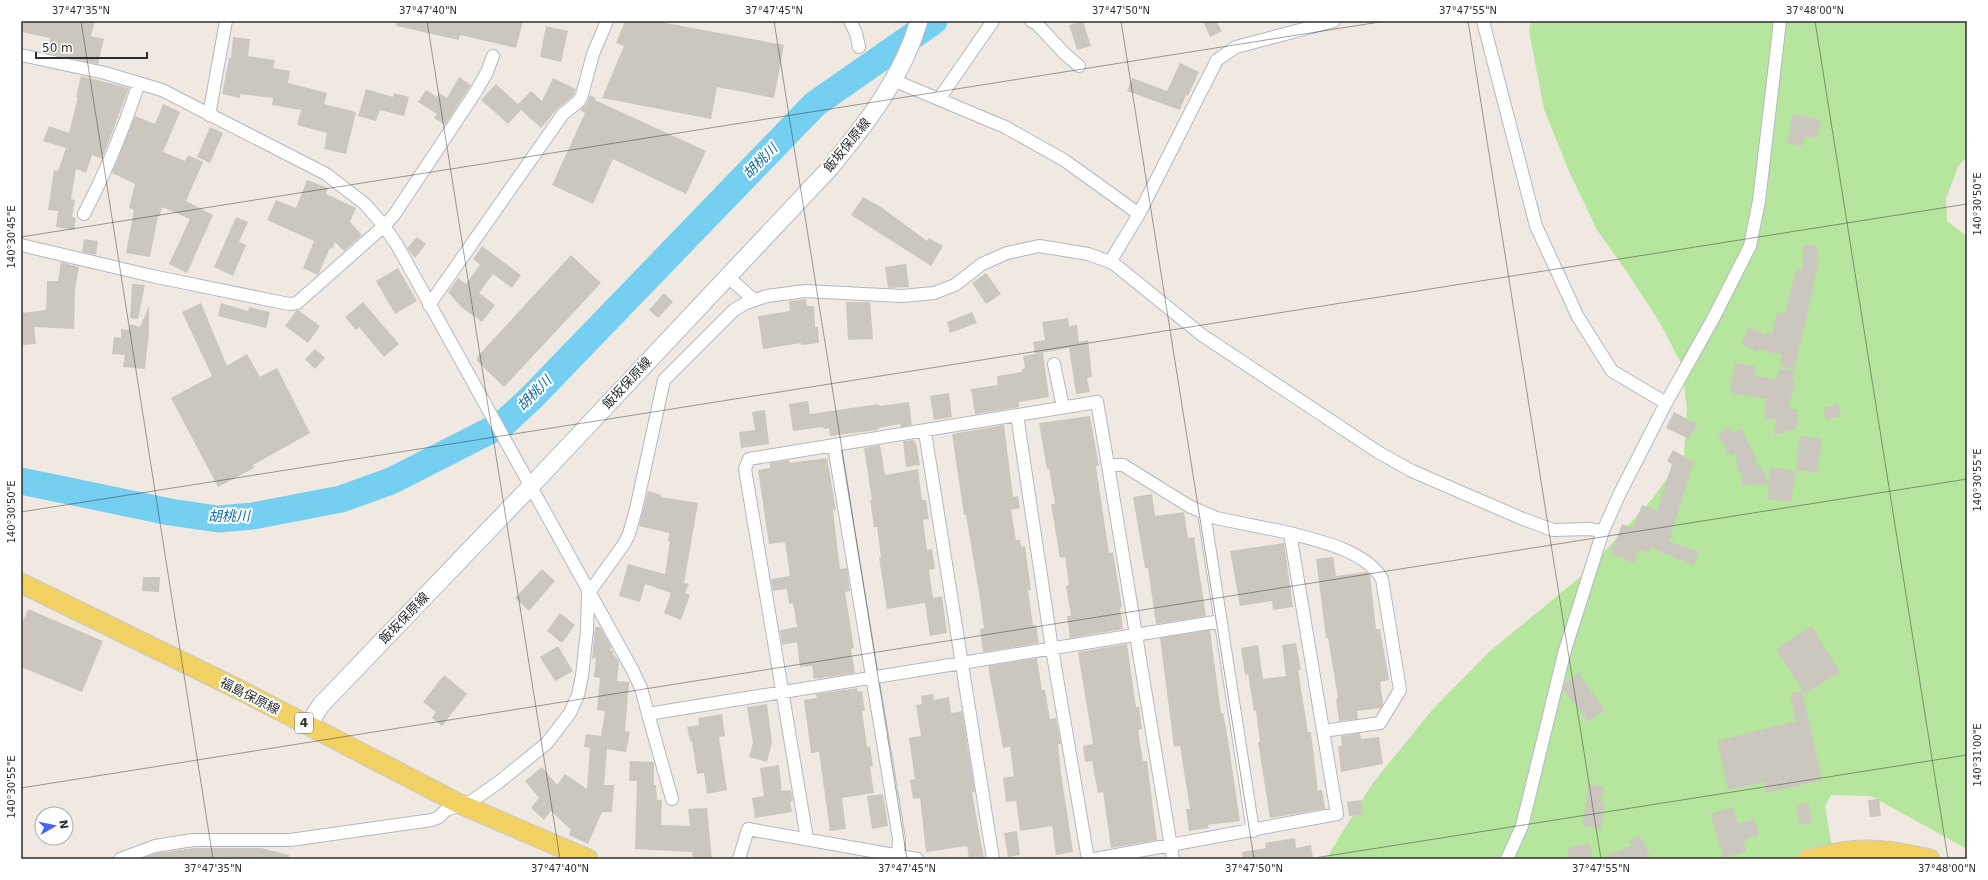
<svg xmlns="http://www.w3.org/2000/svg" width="1988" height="880" viewBox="0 0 1988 880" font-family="'DejaVu Sans','Noto Sans JP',sans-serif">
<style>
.green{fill:#b6e59e}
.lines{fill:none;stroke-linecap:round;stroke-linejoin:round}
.river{stroke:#75cff0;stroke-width:27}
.building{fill:#cbc7bf}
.street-casing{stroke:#b4b7c1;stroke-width:14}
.secondary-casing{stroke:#b4b7c1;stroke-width:19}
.primary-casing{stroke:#c9c9c9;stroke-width:21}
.street{stroke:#fff;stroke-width:12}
.secondary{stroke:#fff;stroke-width:17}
.primary{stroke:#f2d163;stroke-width:19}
.ticks{fill:none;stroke:#2e2e2e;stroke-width:1;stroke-opacity:0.45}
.labels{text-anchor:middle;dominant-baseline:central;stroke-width:4;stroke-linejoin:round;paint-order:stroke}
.shield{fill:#fff;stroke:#6d6d6d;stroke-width:1}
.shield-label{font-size:12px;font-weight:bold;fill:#2e2e2e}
.street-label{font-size:13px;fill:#2e2e2e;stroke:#fff}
.water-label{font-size:14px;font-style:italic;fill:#0d6fa3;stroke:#fff}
.neatline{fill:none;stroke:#2e2e2e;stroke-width:1.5}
.ticks-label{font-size:10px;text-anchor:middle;fill:#2e2e2e}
</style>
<rect width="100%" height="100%" fill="#efe9e1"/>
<path class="green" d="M1531,21H1967V156L1958,167L1946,199L1947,221L1967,236V849L1871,796L1831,795L1825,806L1834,859H1326L1372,784L1433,709L1489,652L1585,573L1653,498L1684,455L1687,409L1682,365L1660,323L1629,275L1597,230L1569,171L1544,109L1529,31Z"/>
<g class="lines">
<path class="river" d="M21,481L170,512L218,519L253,516L341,499L391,481L503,424L532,397L815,104L934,21"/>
</g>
<path class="building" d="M21,21H95L91,36L104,39L98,64L47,53L50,38L21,32Z
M397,21H523L516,48L460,35L459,40L396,26Z
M625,21H655L784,45L774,98L717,87L711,119L602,98L624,46L616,43Z
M1083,21L1091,46L1077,50L1069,25Z
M1203,21H1216L1222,31L1210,37Z
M546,26L568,31L561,62L540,57Z
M233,37L250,39L248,56L275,60L273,68L290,71L288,83L327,93L324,104L356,112L346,154L324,149L327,133L297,125L301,110L272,105L273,98L240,94V98L222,94L229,58H231Z
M1180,63L1199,72L1188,96L1186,95L1180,110L1127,91L1132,78L1167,91Z
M81,76L129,88L102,159L92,155L86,173L76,169L71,199L75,200L72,217L76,218L74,230L56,227L58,211L48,210L54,170L58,171L66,148L43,141L49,126L69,133L78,97H76Z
M459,77L471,85L445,125L434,118L437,114L418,102L426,90L437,97L439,93L447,98Z
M553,78L576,89L573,96L558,108L541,128L521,110L508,124L481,100L496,84L518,104L531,91L542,101Z
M366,89L393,97L394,93L409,97L404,116L380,110L376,121L358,116Z
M590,95L596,98L595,100L706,151L686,194L613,159L593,204L552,185L585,113L580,110L586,105Z
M163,104L180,112L163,152L185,161L188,155L203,162L186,201L213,215L187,273L169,264L190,219L162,207L160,216H158L150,257L126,253L134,210L129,208L135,184L112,173L135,116L155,124Z
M1793,114L1821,120L1817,139L1805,136L1803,146L1787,143Z
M210,127L223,133L210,163L197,157Z
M307,180L328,188L326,194L356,208L350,222L362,235L344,251L335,242L332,249L330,248L318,275L303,268L314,241L267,220L276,200L296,208Z
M863,197L881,207L927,241L929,238L943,246L931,266L851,215Z
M236,217L248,222L239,242L246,245L233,276L214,267Z
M417,237L426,244L415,258L407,248Z
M84,239L98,241L96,255L82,252Z
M1803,245L1818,246L1817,270L1794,371L1780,364L1782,355L1758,349V352L1741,344L1749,327L1765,335V332L1772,334L1777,312L1785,314L1796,269L1803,270Z
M482,246L521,275L512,288L493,274L479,293L495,305L482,322L461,307L448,292L458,278L466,284L480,265L473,259Z
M571,255L601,283L504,387L477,361V357Z
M61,262L79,267L75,289L74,329L34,327L36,344L21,345V313L46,310L47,281H58Z
M906,264L909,287L888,288L885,267Z
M398,268L417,301L395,314L376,281Z
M986,273L1001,294L986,304L972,283Z
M132,284L145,285L138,319L130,318Z
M664,293L673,302L658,318L649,310Z
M806,299L807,306H814L815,327H818L819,343L801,345V343L763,349L758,316L790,311L789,301Z
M363,302L399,344L384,357L359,327L356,330L345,317Z
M846,302H870L873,339L848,340Z
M201,303L227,366L247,354L260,377L277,368L310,433L253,465L254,468L218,487L171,398L212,376L182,312Z
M221,303L248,311L249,307L270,312L266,328L218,316Z
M149,306V332L145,369L123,367L125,355L112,354L114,337L121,338V329L129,330L130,324L140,327Z
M298,310L320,326L308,343L285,326L296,311Z
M972,312L977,323L950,333L947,322Z
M1068,318L1069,326L1077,325L1079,342L1088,340L1092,377L1087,378L1090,392L1076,394L1069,348L1035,354L1033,342L1045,340L1042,322Z
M315,349L325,358L315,369L305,359Z
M1043,353L1049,397L1019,402V407L975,414L971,389L998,385L997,376L1022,372V369L1025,368L1023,356Z
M1735,363L1756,366L1754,376L1776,379L1779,369L1794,371L1792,379L1795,380L1789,408L1798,410L1796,429L1774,435L1776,420L1764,418L1766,399L1730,393Z
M949,393L952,417L934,420L930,396Z
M808,401L810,414L879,404V406L909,402L912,425L901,427L900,424L878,428V430L830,436L829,428L824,429L823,427L793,431L789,404Z
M1838,404L1841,416L1826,420L1823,408Z
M765,410L769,444L741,448L739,432L755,430L752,412Z
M1674,412L1697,424L1689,439L1666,428Z
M1090,416L1099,466H1096L1106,533L1109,553L1113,552L1122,607H1120L1123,629L1070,638L1067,616H1071L1066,586L1069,585L1065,557L1060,558L1051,504H1055L1049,469H1047L1039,423Z
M1004,425L1013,497L1018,496L1020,508L1011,510L1016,540H1020L1021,547L1025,546L1031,590H1028L1033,625H1036L1039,643L983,652L980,629L984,628L980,599L966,515H964L952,434Z
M1730,427L1733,432L1741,428L1756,458V465H1760L1768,481L1770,467L1796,471L1791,502L1767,499L1769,484L1742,485V472H1737L1736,453L1730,456L1718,433Z
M1800,436L1822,439L1817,473L1796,470Z
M914,440L915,443H916L920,465L906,467L903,441Z
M880,445L885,475L918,469L922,500H926L929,519L923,520L927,550L932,549L935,569L929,570L933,598L942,596L947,633L930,636L925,603L887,609L879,557H881L877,527H874L870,500H872L864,448Z
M1673,450L1695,463L1691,470L1669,541L1699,552L1694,566L1651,547L1649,553L1639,549L1634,563L1611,554L1622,524L1633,528L1642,505L1657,511L1672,464L1667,461Z
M827,458L836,510H833L840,569L847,568L850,591L845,592L854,648L851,649L855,673L814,679L812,666L800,667L797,642L782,645L780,630L797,627L793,603L789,604L787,589L773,591L771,579L790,576L785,542L769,544L758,470L770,468V463L789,460V463Z
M648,491L661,495V497L698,503L684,583L689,584L685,593L690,595L681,620L664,613L671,593L645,584L640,602L619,596L628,564L665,574L670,541H668L669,533L639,526Z
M1152,494L1155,516L1184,512L1188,538L1194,537L1206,616L1156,624L1148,568H1145L1133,497Z
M1284,543L1293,607L1273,610L1272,601L1240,606L1230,551Z
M1333,557L1336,576L1366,572L1370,575L1376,629H1380L1389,680L1380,682L1383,704L1381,708L1357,711L1358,719L1339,721L1336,699L1338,698L1328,638H1326L1316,559Z
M542,569L555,581L529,611L515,598Z
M143,577H160L159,592L142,591Z
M28,609L103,641L82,692L21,667V626Z
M560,613L575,625L562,643L547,631Z
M1811,626L1840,672L1805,694L1776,649Z
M595,627H600L612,648L609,650H613V654L619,661L617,681L629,682L625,731L630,732L626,752L607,749L604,785H614L612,812H602L588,844L569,835L571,830L551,811L544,820L531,808L539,798L525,781L542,767L557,785L565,774L587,789L590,748L584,747L586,734L601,736L605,711L597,710L600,678L594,677L596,657L592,659Z
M1210,630L1221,713H1223L1228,740L1240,821L1208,825L1209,828L1189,831L1186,809H1190L1180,746L1174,747L1160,638Z
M1296,643L1301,670H1298L1308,732H1311L1318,791L1322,790L1325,809L1270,818L1258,742H1260L1256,711H1254L1248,674L1245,675L1241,648L1258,645L1263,679L1286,676L1282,645Z
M1127,644L1136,707H1139L1142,729L1138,730L1143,761H1147L1157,840L1111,848L1103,792L1098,793L1092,761L1085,762L1083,746L1093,744L1078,652Z
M558,646L573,671L555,681L540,657Z
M1037,658L1042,690H1045L1050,719L1056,718L1061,744H1058L1061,773L1073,852L1056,855L1052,826L1020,831L1016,801L1006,802L1003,778L1014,776L1010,747L1003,748L988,666Z
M1578,673L1605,710L1588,722L1563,689L1565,683Z
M444,675L467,694L442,726L432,718L436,712L423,702Z
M857,688L858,692L862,691L865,711H862L867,747L870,746L873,766L870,767L874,793L842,798L846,829L830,831L819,752L811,753L804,700L817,698L816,694Z
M1802,691L1822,780L1766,793L1764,782L1728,790L1717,741L1796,721L1790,694Z
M933,694L934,700L949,697L951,713L962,711L975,792H972L984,859H969L967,846L926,852L920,798L913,799L910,780L915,779L909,738L921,736L916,705L922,704L921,696Z
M767,704L772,742L767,762L749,757L753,743L747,707Z
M722,714L725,736L719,737L727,790L707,794L704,773L697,774L692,741H690L687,727L699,725L698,718Z
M1360,733L1361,739L1379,737L1383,764L1341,772L1338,746H1342L1341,736Z
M630,761L654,762V785H656L657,800H662L661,825L690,826L688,809L707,808L712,859H693L692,852L635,849L637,781H629Z
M779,765L782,791L791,790L793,801L790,802L792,812L755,818L752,798L764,796L760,768Z
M1589,784L1604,787L1601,802L1605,803L1601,829L1582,826Z
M883,794L888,826L872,829L867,796Z
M1879,799L1881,816L1870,817L1868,800Z
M1361,800L1363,814L1349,816L1347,802Z
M1808,802L1812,823L1800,825L1796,805Z
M1733,807L1738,824L1754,819L1759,835L1743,841L1747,851L1724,858L1710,814Z
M1017,831L1020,855L1008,857L1004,833Z
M1640,836L1651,859H1600L1632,845L1629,841Z
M1295,838L1296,848L1311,845L1313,859H1243L1242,852L1266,848L1265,843Z
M1590,843L1593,859H1569L1567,848Z
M194,848H261L289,855V859H233L234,857L207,858V859H146V857L157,853Z"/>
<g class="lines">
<defs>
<path id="street" d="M850,21L856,33L859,47
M1031,21L1036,23L1064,53L1079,66
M1483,21L1536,226L1578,317L1612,371L1666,403
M21,55L105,73L162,90L326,174L365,204L384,226L397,245L632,669L641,688L648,714L1221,621
M893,80L1005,127L1064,160L1139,214
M939,99L993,21
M209,115L226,21
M84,214C106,172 124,128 139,83
M21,245L152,276L289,304L297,303L384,226L394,215L475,93L487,72L493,56
M1110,262L1139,214L1217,60L1236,47L1334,21
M727,276L754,300
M429,305L563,114L579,101L582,95L593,54L607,21
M1054,364L1063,407
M1017,415L1052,649L1088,859
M925,432L993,859
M834,446L899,839L898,855
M1108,465L1173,859
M1204,513L1253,831
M1290,533C1320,541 1366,551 1382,579L1400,690L1380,723L1323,731
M648,714L672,799
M807,839L745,469L749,459L1097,402L1108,465H1123L1189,506L1216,518L1290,533L1337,814L1095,859
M120,859L155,846L193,840H290L432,820L439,817L446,810L472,801L499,782L547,743L570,713L578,695L582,676L587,630L588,594L624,544L629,534L636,509L664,380L734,310L746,303L767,296L805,291L902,296L934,293L955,285L982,264L1007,253L1039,246L1088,254L1113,263L1202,335L1378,452L1412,471L1523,519L1553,530L1589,529L1603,531
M739,859L748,829L917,859
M1507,859L1522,826L1565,650L1603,531L1620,493L1666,403L1714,317L1750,246L1759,201L1780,21"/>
<path id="secondary" d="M308,725L321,705L530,487L829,169C866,124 902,78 919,21"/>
<path id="primary" d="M21,583L242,691L460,804L588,859
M1808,859C1822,857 1836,852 1850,851C1878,848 1904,853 1930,859"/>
</defs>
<use href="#street" class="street-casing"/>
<use href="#secondary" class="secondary-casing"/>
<use href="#primary" class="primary-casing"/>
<use href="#street" class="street"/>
<use href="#secondary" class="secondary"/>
<use href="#primary" class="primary"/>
</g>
<path class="ticks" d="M81,21L213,859M427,21L560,859M774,21L907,859M1121,21L1254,859M1468,21L1601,859M1815,21L1948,859M21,237L1386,21M21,512L1967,204M21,788L1967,479M1308,859L1967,755"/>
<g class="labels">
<rect class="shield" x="295" y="713" width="18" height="20" rx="3"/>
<g class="shield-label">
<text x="304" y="723">4</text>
</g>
<g class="street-label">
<text transform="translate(847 145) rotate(-51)">飯坂保原線</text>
<text transform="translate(627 383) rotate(-47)">飯坂保原線</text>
<text transform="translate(404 618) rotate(-46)">飯坂保原線</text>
<text transform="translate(250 696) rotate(27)">福島保原線</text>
</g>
<g class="water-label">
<text transform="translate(760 161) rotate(-46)">胡桃川</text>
<text transform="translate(534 393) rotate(-46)">胡桃川</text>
<text transform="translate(229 516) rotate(-1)">胡桃川</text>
</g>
</g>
<rect width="1988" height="880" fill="none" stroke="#ffffff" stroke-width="44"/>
<g transform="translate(54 826) rotate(81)"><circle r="19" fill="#ffffff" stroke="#ababab"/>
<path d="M0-3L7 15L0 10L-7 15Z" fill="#4264fb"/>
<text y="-6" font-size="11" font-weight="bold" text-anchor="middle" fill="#2e2e2e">N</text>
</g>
<path d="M36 52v6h111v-6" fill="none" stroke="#2e2e2e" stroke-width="2"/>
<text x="42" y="52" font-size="12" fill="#2e2e2e" stroke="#ffffff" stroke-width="3" paint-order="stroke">50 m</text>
<rect x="22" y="22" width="1944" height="836" class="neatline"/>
<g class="ticks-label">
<text x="81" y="14">37°47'35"N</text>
<text x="428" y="14">37°47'40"N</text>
<text x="774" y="14">37°47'45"N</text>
<text x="1121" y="14">37°47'50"N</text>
<text x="1468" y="14">37°47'55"N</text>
<text x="1815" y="14">37°48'00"N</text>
<text transform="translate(1977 204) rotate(-90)" y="4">140°30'50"E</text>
<text transform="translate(11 237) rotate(-90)" y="4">140°30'45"E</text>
<text transform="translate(1977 480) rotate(-90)" y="4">140°30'55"E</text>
<text transform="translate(11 512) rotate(-90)" y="4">140°30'50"E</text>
<text transform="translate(1977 755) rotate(-90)" y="4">140°31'00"E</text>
<text transform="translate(11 787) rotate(-90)" y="4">140°30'55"E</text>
<text x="213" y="872">37°47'35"N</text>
<text x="560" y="872">37°47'40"N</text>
<text x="907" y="872">37°47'45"N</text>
<text x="1254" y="872">37°47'50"N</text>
<text x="1601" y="872">37°47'55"N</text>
<text x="1947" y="872">37°48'00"N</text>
</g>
</svg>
